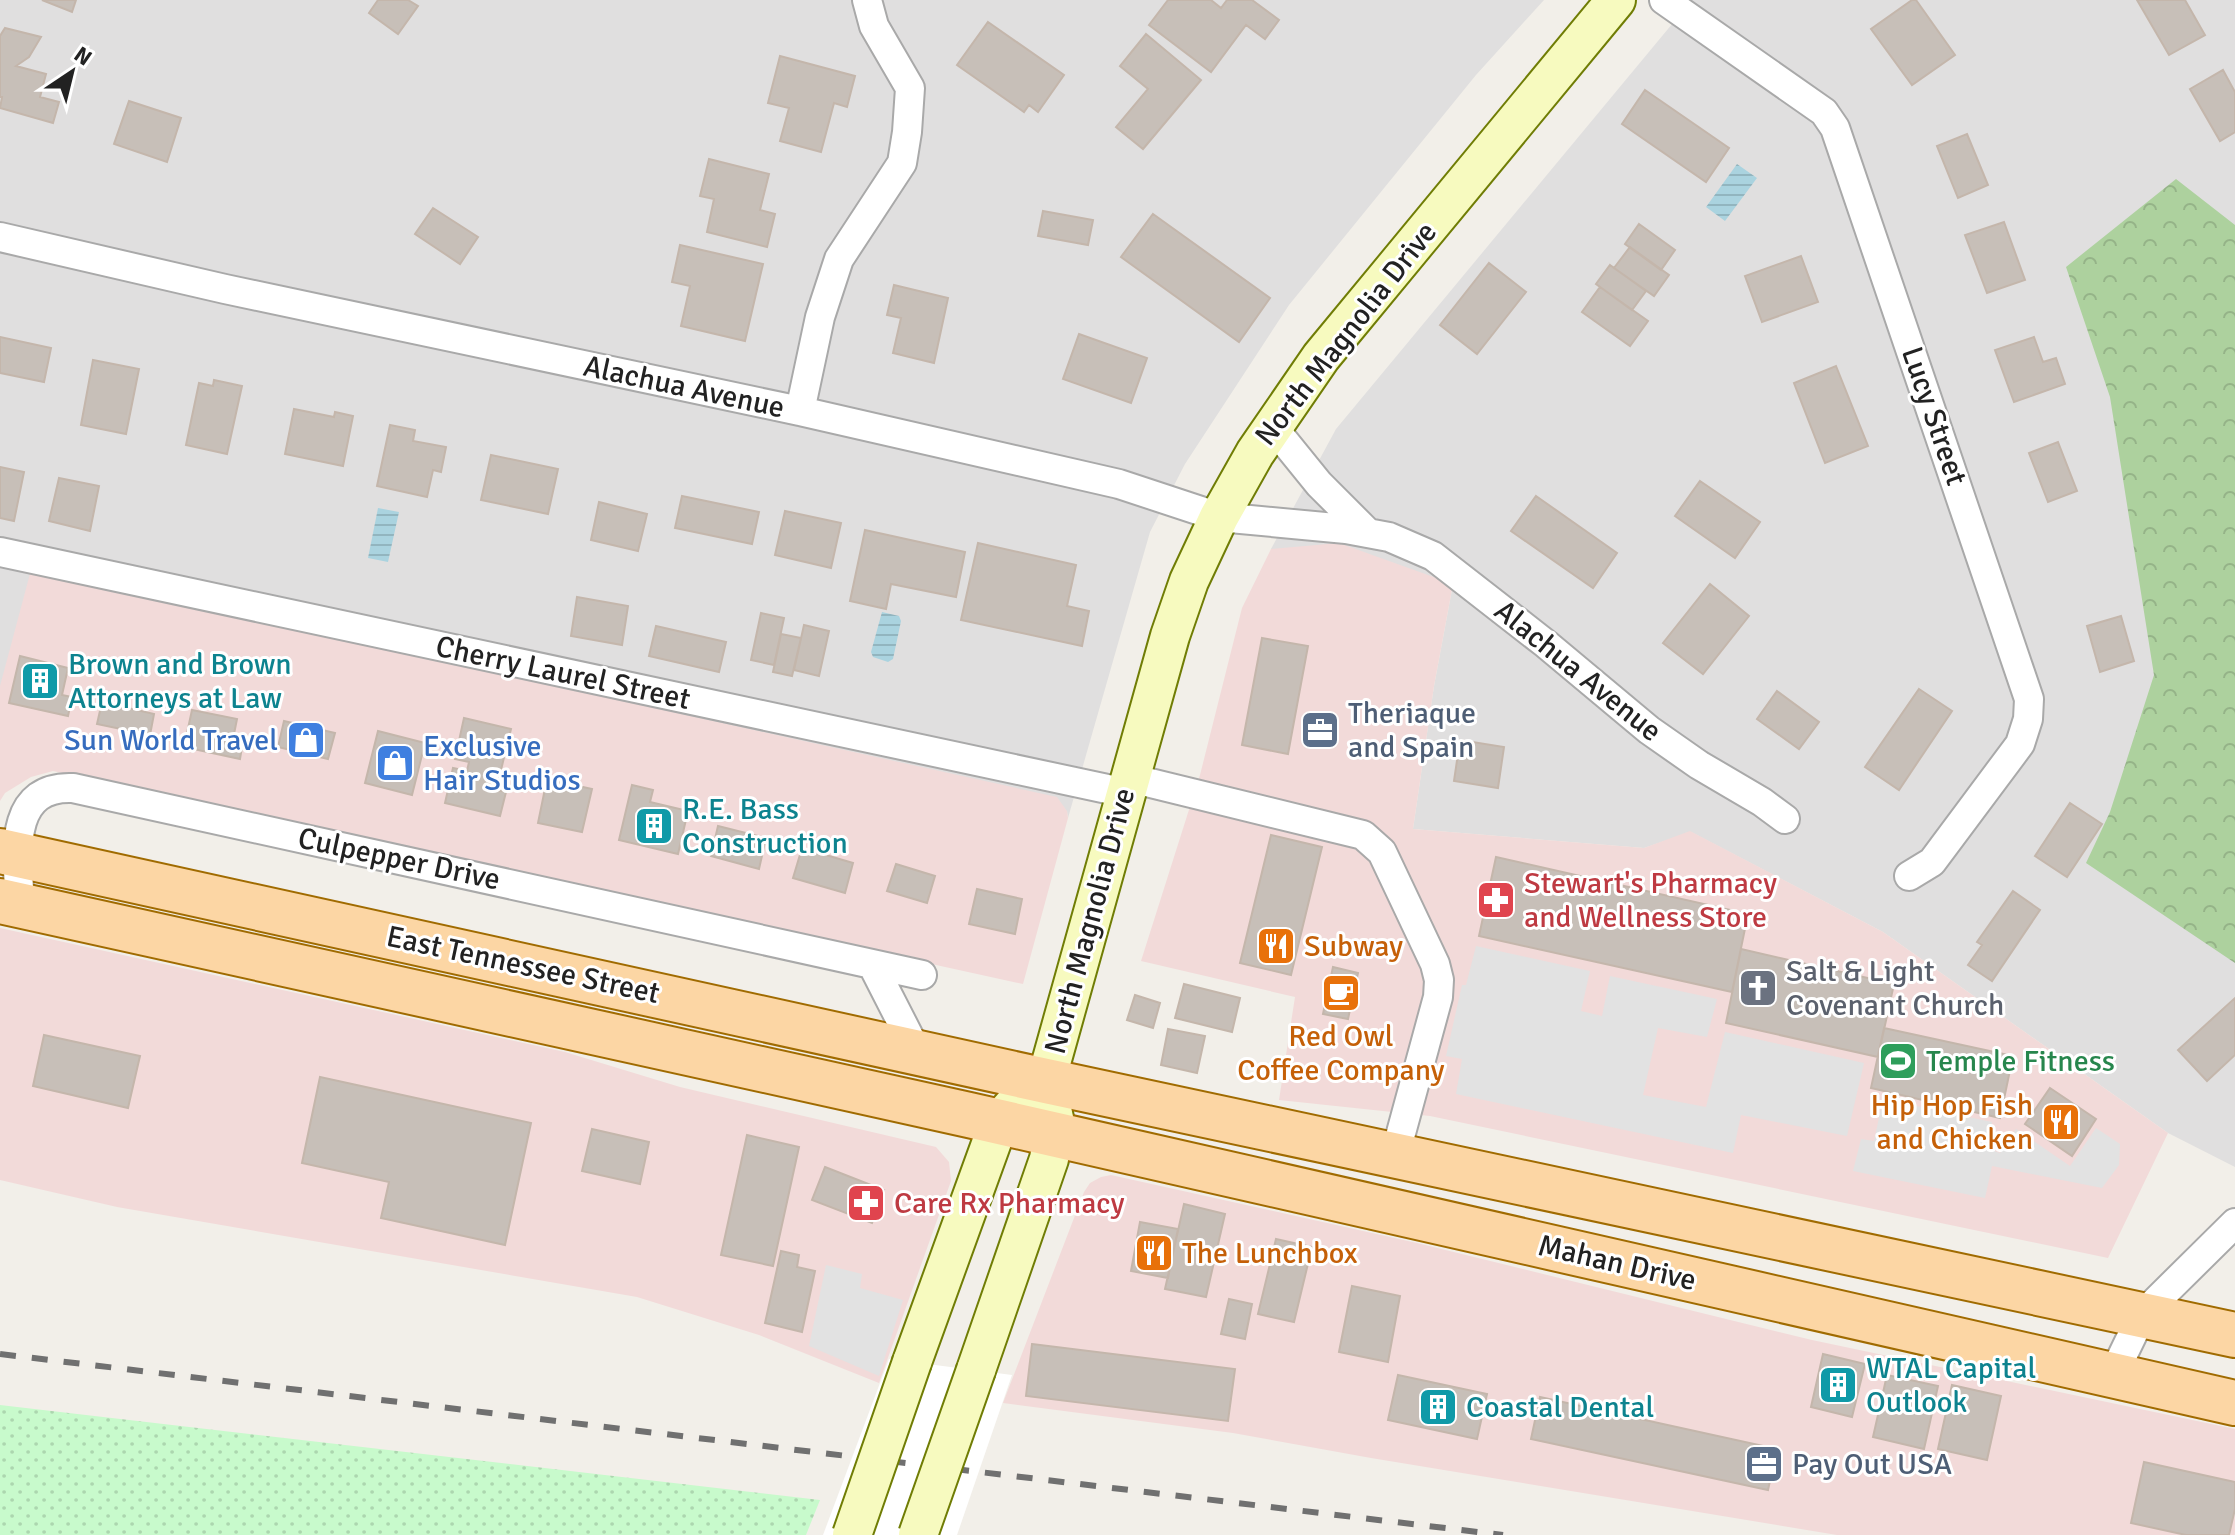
<svg xmlns="http://www.w3.org/2000/svg" width="2235" height="1535" viewBox="0 0 2235 1535" font-family="Signika,sans-serif">
<style>
.residential{fill:#e0dfdf}
.commercial{fill:#f2dad9}
.forest{fill:url(#forest-crowns)}
.park{fill:url(#park-dots)}
.parking{fill:#e2e2e2}
.water{fill:url(#water-rules)}
.pier{fill:#fff}
.building{fill:#c7bfb8;stroke:#c4b6ab;stroke-width:2}
.lines{fill:none;stroke-linecap:round;stroke-linejoin:round}
.minor-casing{stroke:#a9a9a9;stroke-width:32}
.secondary-casing{stroke:#707d05;stroke-width:42}
.primary-casing{stroke:#a06b00;stroke-width:48}
.minor{stroke:#fff;stroke-width:28}
.secondary{stroke:#f7fabf;stroke-width:38}
.primary{stroke:#fcd6a4;stroke-width:44}
.rail{stroke:#707070;stroke-width:6;stroke-dasharray:16 16;stroke-linecap:butt}
.secondary-bridge-casing{stroke:#707d05;stroke-width:42;stroke-linecap:butt}
.secondary-bridge{stroke:#f7fabf;stroke-width:38}
.labels{text-anchor:middle;dominant-baseline:central;stroke-width:6;stroke-linejoin:round;paint-order:stroke}
.street-label{font-size:30px;fill:#222;stroke:#fff}
.culture-label{font-size:30px;fill:#0d838f;stroke:#fff;text-anchor:start}
.service-label{font-size:30px;fill:#4e5e75;stroke:#fff;text-anchor:start}
.shop-label{font-size:30px;fill:#366cbe;stroke:#fff;text-anchor:end}
.health-label{font-size:30px;fill:#be3a42;stroke:#fff;text-anchor:start}
.food-label{font-size:30px;fill:#c56008;stroke:#fff;text-anchor:start}
.worship-label{font-size:30px;fill:#5b616d;stroke:#fff;text-anchor:start}
.leisure-label{font-size:30px;fill:#27864d;stroke:#fff;text-anchor:start}
</style>
<defs>
<pattern id="forest-crowns" width="20" height="18" patternUnits="userSpaceOnUse" patternTransform="scale(2)"><rect width="20" height="18" fill="#add19e"/><path d="M2 6a3 3 0 1 1 6 0M12 15a3 3 0 1 1 6 0" fill="none" stroke="#95b388"/></pattern>
<pattern id="park-dots" width="8" height="8" patternUnits="userSpaceOnUse" patternTransform="scale(2)"><rect width="8" height="8" fill="#c8facc"/><path d="M2 2h.1M6 6h.1" fill="none" stroke="#acd6af" stroke-width="1.8" stroke-linecap="round"/></pattern>
<pattern id="water-rules" width="6" height="5" patternUnits="userSpaceOnUse" patternTransform="scale(2)"><rect width="6" height="5" fill="#aad3df"/><path d="M0 2.5h6" fill="none" stroke="#92b5bf"/></pattern>
</defs>
<rect width="100%" height="100%" fill="#f2efe9"/>
<path class="residential" d="M0,0H1544L1476,75L1289,305L1185,464L1150,532L1068,818L1067,811L0,686Z
M1692,0H2235V1167L2168,1133L1883,932L1691,832L1644,848L1413,829L1434,686L1453,584L1271,549L1336,429Z"/>
<path class="commercial" d="M1339,543L1453,584L1434,686L1413,829L1644,848L1690,831L1883,932L2168,1133L2108,1258L1430,1116L1279,1100L1295,997L1141,961L1200,775L1242,608L1271,549Z
M31,570L1057,797L1067,811L1068,818L1023,984L53,771L31,777L5,793L0,801V686Z
M0,928L565,1052L680,1087L936,1147L949,1162L951,1181L879,1383L759,1335L637,1297L117,1207L0,1180Z
M1111,1175L1417,1243L1812,1340L2235,1429V1535H1837L1371,1458L1233,1433L1003,1403L1084,1192L1090,1183L1101,1177Z"/>
<path class="forest" d="M2176,179L2235,225V963L2086,863L2110,812L2154,675L2110,397L2066,267Z"/>
<path class="park" d="M0,1405L820,1500L806,1535H0Z"/>
<path class="parking" d="M1476,946L1590,971L1581,1011L1602,1016L1610,976L1717,999L1707,1037L1658,1028L1643,1095L1706,1107L1725,1032L1864,1063L1847,1136L1741,1115L1733,1153L1456,1094L1462,1059L1446,1056L1462,985H1466Z
M1883,1099L1992,1122L1986,1148L2000,1153L2016,1129L2070,1166L2096,1128L2120,1144L2119,1165L2102,1188L1992,1166L1985,1198L1853,1171L1861,1139L1874,1141Z
M826,1265L862,1274L860,1288L903,1300L879,1376L809,1346Z"/>
<path class="water" d="M1737,164L1757,178L1725,221L1706,207Z
M378,508L399,512L388,562L368,558Z
M882,612L899,616L901,621L893,659L888,662L873,657L871,652Z"/>
<path class="pier" d="M889,1359L1012,1375L957,1535H823Z"/>
<path class="building" d="M42,0H76L72,12Z
M378,0H408L418,6L398,34L369,13Z
M1168,0H1211L1221,8L1227,0H1252L1279,20L1265,39L1246,25L1211,72L1149,25Z
M1912,0H1916L1955,55L1912,85L1871,29Z
M2137,0H2185L2205,35L2169,55Z
M988,22L1064,75L1038,112L1029,105L1024,112L957,65Z
M5,28L41,37L29,57L16,66L46,74L40,97L59,102L53,123L0,108L2,97H0V36Z
M1146,34L1201,80L1143,149L1116,127L1148,89L1120,66Z
M780,56L855,76L847,107L834,103L821,152L780,141L789,108L768,103Z
M2223,70L2235,92V132L2220,141L2190,89Z
M1645,90L1729,148L1706,182L1622,124Z
M129,101L181,118L167,162L114,144Z
M1967,134L1988,185L1958,198L1937,146Z
M709,159L769,174L760,210L775,214L767,247L707,232L714,199L700,196Z
M433,208L478,237L460,264L415,234Z
M1043,211L1093,220L1088,245L1038,236Z
M1153,214L1270,298L1239,342L1121,257Z
M2004,222L2025,280L1987,293L1965,235Z
M1639,224L1675,250L1661,270L1625,244Z
M680,245L763,264L745,341L681,326L690,286L672,282Z
M1630,247L1669,275L1654,296L1614,268Z
M1801,256L1818,302L1762,322L1745,276Z
M1489,263L1526,292L1477,354L1440,325Z
M1610,265L1646,291L1632,310L1596,284Z
M894,285L948,298L934,363L893,353L901,318L887,315Z
M1600,287L1648,321L1630,346L1582,312Z
M1079,334L1147,358L1131,403L1063,379Z
M0,337L51,348L44,382L0,373Z
M2034,337L2043,362L2056,358L2065,384L2014,402L1995,350Z
M93,360L139,369L126,434L81,425Z
M1836,366L1868,446L1825,463L1794,383Z
M214,380L242,386L227,454L186,445L199,383L213,386Z
M294,409L334,417L335,412L353,416L343,466L285,454Z
M390,425L415,430L413,441L446,447L441,472L433,470L427,497L377,486Z
M2058,442L2077,491L2048,502L2029,453Z
M491,455L558,469L548,514L481,500Z
M0,467L24,472L14,521L0,518Z
M59,478L99,486L90,531L49,521Z
M1700,481L1760,522L1735,558L1675,516Z
M682,496L759,512L752,544L675,528Z
M1536,496L1617,553L1593,588L1511,531Z
M599,502L647,514L638,551L591,540Z
M785,511L841,523L831,568L775,555Z
M865,530L965,552L956,597L891,584L886,609L850,601Z
M978,543L1076,565L1067,606L1089,611L1082,646L961,620Z
M1710,584L1749,616L1703,674L1663,643Z
M577,597L628,606L622,645L571,636Z
M761,613L784,618L774,665L751,660Z
M2121,616L2134,661L2100,672L2087,626Z
M804,625L829,631L819,676L794,670Z
M656,626L726,642L719,672L649,656Z
M781,634L801,638L792,676L773,672Z
M1262,638L1308,646L1288,754L1242,745Z
M20,656L68,668L62,695L72,697L68,716L9,703Z
M1919,689L1952,711L1899,790L1865,767Z
M1777,691L1819,722L1799,749L1757,719Z
M102,702L154,714L150,735L97,724Z
M192,710L237,719L233,739L243,741L240,759L184,747Z
M464,718L511,729L500,774L489,772L488,776L500,779L497,790L506,792L500,816L445,803L453,768L467,771L469,762L455,759Z
M284,721L335,733L328,759L278,747Z
M378,731L425,743L412,795L365,783Z
M1460,740L1504,747L1498,788L1454,781Z
M547,779L592,789L582,832L538,823Z
M632,785L653,790L650,802L688,811L678,854L619,840Z
M2070,803L2102,824L2067,877L2035,856Z
M718,826L766,838L759,869L711,856Z
M1271,835L1322,847L1291,975L1240,963Z
M802,848L853,863L845,893L793,878Z
M1496,857L1748,914L1732,992L1479,936Z
M896,864L935,876L927,903L887,891Z
M977,889L1022,899L1015,934L969,924Z
M2013,891L2040,910L1992,981L1968,965L1982,945L1977,942Z
M1741,949L1894,984L1878,1057L1726,1023Z
M1333,967L1358,973L1348,1019L1323,1014Z
M1184,984L1240,998L1232,1032L1175,1018Z
M1135,995L1160,1003L1153,1028L1127,1020Z
M2235,998V1055L2207,1081L2178,1050Z
M1884,1028L2013,1056L2000,1118L1871,1088Z
M1168,1029L1205,1036L1197,1073L1161,1065Z
M44,1035L140,1056L128,1108L33,1086Z
M320,1077L531,1123L505,1245L381,1218L389,1182L302,1163Z
M2050,1088L2096,1119L2072,1156L2025,1124Z
M592,1129L649,1142L640,1184L582,1171Z
M747,1135L799,1147L773,1266L721,1255Z
M825,1167L884,1190L872,1223L812,1200Z
M1184,1204L1225,1214L1206,1297L1165,1289Z
M1140,1222L1178,1229L1168,1278L1131,1271Z
M1276,1239L1312,1247L1294,1322L1258,1314Z
M781,1251L799,1255L797,1267L815,1271L802,1332L765,1323Z
M1352,1286L1400,1296L1388,1362L1339,1352Z
M1229,1299L1252,1304L1245,1339L1221,1334Z
M1032,1344L1235,1369L1228,1421L1026,1396Z
M1823,1354L1865,1364L1852,1417L1811,1407Z
M1398,1375L1487,1394L1477,1439L1388,1420Z
M1887,1375L1938,1386L1924,1449L1873,1437Z
M1952,1385L2001,1396L1987,1460L1938,1449Z
M1540,1397L1777,1449L1768,1490L1531,1439Z
M2144,1462L2235,1482V1509L2229,1535H2186L2131,1523Z"/>
<g class="lines">
<defs>
<path id="minor" d="M1664,0L1824,112L1835,128L2029,699L2028,719L2020,744L1932,862L1909,876
M0,237L225,289L800,411L1119,484L1219,517L1346,529L1389,537L1433,556L1546,644L1649,730L1699,765L1762,802L1785,819
M800,411L820,317L839,259L902,163L907,132L910,88L874,26L867,0
M1272,426L1319,484L1368,533
M0,552L1126,793
M1130,778L1363,835L1382,852L1435,964L1439,980L1438,997L1395,1155
M20,905C18,861 5,785 73,788L922,975
M872,964L917,1052
M2113,1375L2142,1315L2235,1223"/>
<path id="secondary" d="M912,1362L999,1122L1019,1099L1046,1081
M976,1370L1049,1159L1055,1123L1046,1081L1170,636L1189,581L1219,517L1255,453L1321,357L1616,0"/>
<path id="primary" d="M0,851L1046,1081L2235,1335
M0,901L969,1115L2235,1403"/>
</defs>
<use href="#minor" class="minor-casing"/>
<use href="#secondary" class="secondary-casing"/>
<use href="#primary" class="primary-casing"/>
<use href="#minor" class="minor"/>
<use href="#secondary" class="secondary"/>
<use href="#primary" class="primary"/>
<path class="rail" d="M0,1354L1503,1535"/>
<defs>
<path id="secondary-bridge" d="M852,1535L912,1362
M918,1535L976,1370"/>
</defs>
<use href="#secondary-bridge" class="secondary-bridge-casing"/>
<use href="#secondary-bridge" class="secondary-bridge"/>
</g>
<defs>
<symbol id="building-square" viewBox="-11 -11 22 22"><rect x="-9" y="-9" width="18" height="18" rx="4" fill="#0f9aa8" stroke="#fff"/><path d="M-4-6H4V6H1V3H-1V6H-4ZM-2.5-4.3h1.7v1.8h-1.7ZM.8-4.3h1.7v1.8H.8ZM-2.5-1h1.7V.8h-1.7ZM.8-1h1.7V.8H.8Z" fill="#fff"/></symbol>
<symbol id="office-square" viewBox="-11 -11 22 22"><rect x="-9" y="-9" width="18" height="18" rx="4" fill="#5c6f8a" stroke="#fff"/><path d="M-6-3h4V-5.5h4V-3h4V5H-6ZM-1-4.5V-3h2v-1.5ZM-6 0V1H6V0Z" fill="#fff"/></symbol>
<symbol id="shop-square" viewBox="-11 -11 22 22"><rect x="-9" y="-9" width="18" height="18" rx="4" fill="#3f7fe0" stroke="#fff"/><path d="M-5-2.5h2.3a2.7 3.5 0 0 1 5.4 0H5L5.5 6h-11ZM-1.5-2.5h3a1.5 2.3 0 0 0-3 0Z" fill="#fff"/></symbol>
<symbol id="pharmacy-square" viewBox="-11 -11 22 22"><rect x="-9" y="-9" width="18" height="18" rx="4" fill="#e0444e" stroke="#fff"/><path d="M-2-6h4v4h4v4h-4v4h-4v-4h-4v-4h4Z" fill="#fff"/></symbol>
<symbol id="restaurant-square" viewBox="-11 -11 22 22"><rect x="-9" y="-9" width="18" height="18" rx="4" fill="#e8710a" stroke="#fff"/><path d="M-5-6h1v4h1v-4h1v4h1v-4h1v5L-1.5 .5V6h-2V.5L-5-1ZM5-6V6H3V1.5H1.5Q1.5-4 5-6Z" fill="#fff"/></symbol>
<symbol id="church-square" viewBox="-11 -11 22 22"><rect x="-9" y="-9" width="18" height="18" rx="4" fill="#6b7280" stroke="#fff"/><path d="M-1.2-6h2.4v3.5h3.3v2.4h-3.3V6h-2.4V-.1h-3.3v-2.4h3.3Z" fill="#fff"/></symbol>
<symbol id="cafe-square" viewBox="-11 -11 22 22"><rect x="-9" y="-9" width="18" height="18" rx="4" fill="#e8710a" stroke="#fff"/><path d="M-5.5-4.5H6V0H3Q3 3.5 0 3.5H-2.5Q-5.5 3.5-5.5 0ZM3-3.2v2h1.7v-2ZM-6 4.5H4V6H-6Z" fill="#fff"/></symbol>
<symbol id="stadium-square" viewBox="-11 -11 22 22"><rect x="-9" y="-9" width="18" height="18" rx="4" fill="#2e9e5b" stroke="#fff"/><path d="M0-5a6.5 5 0 1 0 0 10a6.5 5 0 1 0 0-10ZM-3.5-1.8h7v3.6h-7Z" fill="#fff"/></symbol>
</defs>
<g fill-rule="evenodd">
<use href="#building-square" x="18" y="659" width="44" height="44"/>
<use href="#office-square" x="1298" y="708" width="44" height="44"/>
<use href="#shop-square" x="284" y="718" width="44" height="44"/>
<use href="#shop-square" x="373" y="741" width="44" height="44"/>
<use href="#building-square" x="632" y="804" width="44" height="44"/>
<use href="#pharmacy-square" x="1474" y="878" width="44" height="44"/>
<use href="#restaurant-square" x="1254" y="924" width="44" height="44"/>
<use href="#church-square" x="1736" y="966" width="44" height="44"/>
<use href="#cafe-square" x="1319" y="971" width="44" height="44"/>
<use href="#stadium-square" x="1876" y="1039" width="44" height="44"/>
<use href="#restaurant-square" x="2039" y="1100" width="44" height="44"/>
<use href="#pharmacy-square" x="844" y="1181" width="44" height="44"/>
<use href="#restaurant-square" x="1132" y="1231" width="44" height="44"/>
<use href="#building-square" x="1816" y="1363" width="44" height="44"/>
<use href="#building-square" x="1416" y="1385" width="44" height="44"/>
<use href="#office-square" x="1742" y="1442" width="44" height="44"/>
</g>
<g class="labels">
<g class="street-label">
<text transform="translate(1346 334) rotate(-52)">North Magnolia Drive</text>
<text transform="translate(684 387) rotate(12)">Alachua Avenue</text>
<text transform="translate(1934 416) rotate(71)">Lucy Street</text>
<text transform="translate(1578 671) rotate(39)">Alachua Avenue</text>
<text transform="translate(563 673) rotate(12)">Cherry Laurel Street</text>
<text transform="translate(399 859) rotate(12)">Culpepper Drive</text>
<text transform="translate(1090 921) rotate(-75)">North Magnolia Drive</text>
<text transform="translate(523 965) rotate(12)">East Tennessee Street</text>
<text transform="translate(1617 1263) rotate(13)">Mahan Drive</text>
</g>
<g class="culture-label">
<text x="68" y="664">Brown and Brown<tspan x="68" dy="34">Attorneys at Law</tspan></text>
<text x="682" y="809">R.E. Bass<tspan x="682" dy="34">Construction</tspan></text>
<text x="1866" y="1368">WTAL Capital<tspan x="1866" dy="34">Outlook</tspan></text>
<text x="1466" y="1407">Coastal Dental</text>
</g>
<g class="service-label">
<text x="1348" y="713">Theriaque<tspan x="1348" dy="34">and Spain</tspan></text>
<text x="1792" y="1464">Pay Out USA</text>
</g>
<g class="shop-label">
<text x="278" y="740">Sun World Travel</text>
<text x="423" y="746" text-anchor="start">Exclusive<tspan x="423" dy="34">Hair Studios</tspan></text>
</g>
<g class="health-label">
<text x="1524" y="883">Stewart's Pharmacy<tspan x="1524" dy="34">and Wellness Store</tspan></text>
<text x="894" y="1203">Care Rx Pharmacy</text>
</g>
<g class="food-label">
<text x="1304" y="946">Subway</text>
<text x="1341" y="1036" text-anchor="middle">Red Owl<tspan x="1341" dy="34">Coffee Company</tspan></text>
<text x="2033" y="1105" text-anchor="end">Hip Hop Fish<tspan x="2033" dy="34">and Chicken</tspan></text>
<text x="1182" y="1253">The Lunchbox</text>
</g>
<g class="worship-label">
<text x="1786" y="971">Salt &amp; Light<tspan x="1786" dy="34">Covenant Church</tspan></text>
</g>
<g class="leisure-label">
<text x="1926" y="1061">Temple Fitness</text>
</g>
</g>
<g transform="translate(72 72) rotate(35)" stroke="#ffffff" stroke-width="6" paint-order="stroke">
<path d="M0-6L14 30L0 20L-14 30Z" fill="#222222"/>
<text y="-12" font-size="22" font-weight="bold" text-anchor="middle" fill="#222222">N</text>
</g>
</svg>
